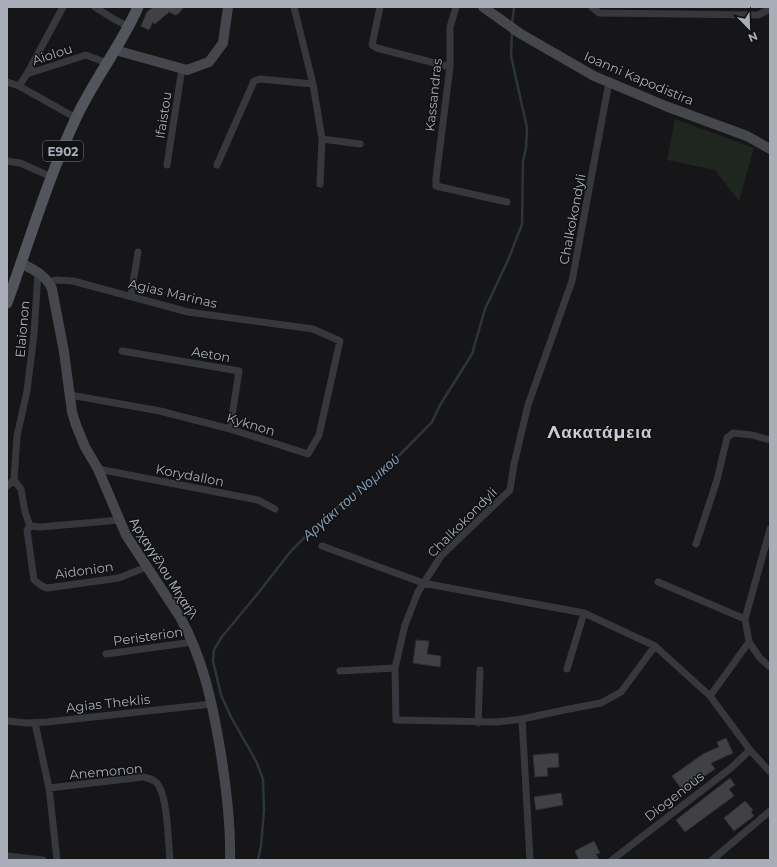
<svg xmlns="http://www.w3.org/2000/svg" width="777" height="867" viewBox="0 0 777 867" font-family="Montserrat,sans-serif">
<style>
.green{fill:#1e261f}
.lines{fill:none;stroke-linecap:round;stroke-linejoin:round}
.stream{stroke:#2c353c;stroke-width:2.5}
.building{fill:#404145;stroke:#303034}
.street{stroke:#37383d;stroke-width:7}
.secondary{stroke:#45474d;stroke-width:10}
.primary{stroke:#53555c;stroke-width:11}
.labels{text-anchor:middle;dominant-baseline:central;stroke-width:3;stroke-linejoin:round;paint-order:stroke}
.shield{fill:#111113;stroke:#7b7e86;stroke-width:1}
.shield-label{font-size:12px;font-weight:bold;fill:#a8adb8}
.street-label{font-size:13px;fill:#a8adb8;stroke:#111113}
.water-label{font-size:14px;font-style:italic;fill:#7f9bb3;stroke:#111113}
.district-label{font-size:17px;font-weight:bold;letter-spacing:1px;fill:#c9ccd4;stroke:#111113}
</style>
<rect width="100%" height="100%" fill="#161618"/>
<path class="green" d="M675,119L754,148L739,201L715,170L667,160Z"/>
<g class="lines">
<path class="stream" d="M512,24L514,7
M258,860L261,846L264,810L263,779L256,761L231,717L221,695L213,661L214,650L221,638L259,592L291,551L312,530L351,495L377,478L432,422L440,405L472,354L485,309L509,258L522,224L523,161L526,148L527,128L511,56L512,31"/>
</g>
<path class="building" d="M153,7H184L178,14L175,15L169,12L155,24L153,22L149,30L141,26L147,12Z
M416,640L429,641L427,654L441,656L440,667L413,663Z
M726,738L733,753L711,763L715,769L683,791L672,776L703,754L719,747L717,742Z
M558,753L559,767L547,768L548,776L535,777L533,755Z
M730,778L735,785L729,789L734,796L685,832L676,820Z
M561,793L563,805L536,810L534,797Z
M745,801L753,810L751,812L754,816L734,831L724,818Z
M594,841L600,853L596,854L599,860H579L575,851Z"/>
<g class="lines">
<path class="street" d="M95,7L112,18L129,27
M294,7L313,84L322,139L320,184
M380,7L372,45L377,48L450,67
M456,7L450,27V67L436,178V186L507,202
M592,7L599,13L758,15L770,9
M27,74L86,55L107,63
M7,82L19,86L76,118
M609,82L572,281L528,405L514,464L510,490L441,556L418,592L405,625L395,668L396,720L497,722L522,719L569,709L601,703L621,692L655,646
M19,86L27,74L63,7
M322,139L360,144
M7,161L20,163L52,177
M167,165L182,68
M217,165L254,81L260,79L313,84
M49,282L57,280L73,281L188,312L313,329L340,341L319,435L308,454L230,429L160,411L70,395
M131,296L138,252
M122,351L239,371L230,429
M98,469L258,500L275,509
M7,486L14,480
M30,526L25,512L21,489L14,480L17,436L27,391L34,334L38,273
M30,526L27,530L34,580L42,586L47,588L119,578L146,567
M30,526L40,527L120,520
M696,544L717,480L727,438L733,433L752,435L770,440
M322,546L423,583L584,613L655,646L710,696L750,750L770,772
M658,582L745,619
M749,642L760,658L770,667
M106,654L193,642
M567,669L584,613
M340,671L395,668
M710,696L749,642L745,619L770,529
M522,719L530,860
M7,721L28,723L47,722L212,704
M35,723L49,788L57,860
M478,723L480,670
M49,788L143,777C148,778 153,779 157,783C168,797 168,841 170,860
M7,856L43,860
M612,860L731,768L750,750
M712,860L770,811"/>
<path class="secondary" d="M483,7L521,34L594,76L668,107L747,136L770,149
M115,50L187,70L209,62L223,43L228,7
M21,263C34,270 46,275 52,289L64,352L72,412L76,425L85,447L98,469L126,535L180,617C203,658 212,702 220,748C226,785 231,822 230,860"/>
<path class="primary" d="M7,303C29,242 48,178 76,118C94,79 121,46 138,7"/>
</g>
<g class="labels">
<rect class="shield" x="43" y="141" width="40" height="20" rx="3"/>
<g class="shield-label">
<text x="63" y="151">E902</text>
</g>
<g class="street-label">
<text transform="translate(52 54) rotate(-18)">Aiolou</text>
<text transform="translate(639 78) rotate(23)">Ioanni Kapodistira</text>
<text transform="translate(433 95) rotate(-84)">Kassandras</text>
<text transform="translate(163 115) rotate(-81)">Ifaistou</text>
<text transform="translate(572 219) rotate(-79)">Chalkokondyli</text>
<text transform="translate(173 293) rotate(13)">Agias Marinas</text>
<text transform="translate(22 329) rotate(-85)">Elaionon</text>
<text transform="translate(211 354) rotate(10)">Aeton</text>
<text transform="translate(251 424) rotate(17)">Kyknon</text>
<text transform="translate(190 475) rotate(11)">Korydallon</text>
<text transform="translate(462 522) rotate(-45)">Chalkokondyli</text>
<text transform="translate(164 568) rotate(58)">Αρχαγγέλου Μιχαήλ</text>
<text transform="translate(84 570) rotate(-8)">Aidonion</text>
<text transform="translate(148 636) rotate(-8)">Peristerion</text>
<text transform="translate(108 703) rotate(-6)">Agias Theklis</text>
<text transform="translate(106 771) rotate(-5)">Anemonon</text>
<text transform="translate(674 796) rotate(-38)">Diogenous</text>
</g>
<g class="water-label">
<text transform="translate(351 497) rotate(-41)">Αργάκι του Νομικού</text>
</g>
<g class="district-label">
<text x="600" y="432">Λακατάμεια</text>
</g>
</g>
<rect width="777" height="867" fill="none" stroke="#a8adb8" stroke-width="16"/>
<g transform="translate(749 28) rotate(157)" stroke="#111113" stroke-width="3" paint-order="stroke">
<path d="M0-3L7 15L0 10L-7 15Z" fill="#a8adb8"/>
<text y="-6" font-size="11" font-weight="bold" text-anchor="middle" fill="#a8adb8">N</text>
</g>
</svg>
